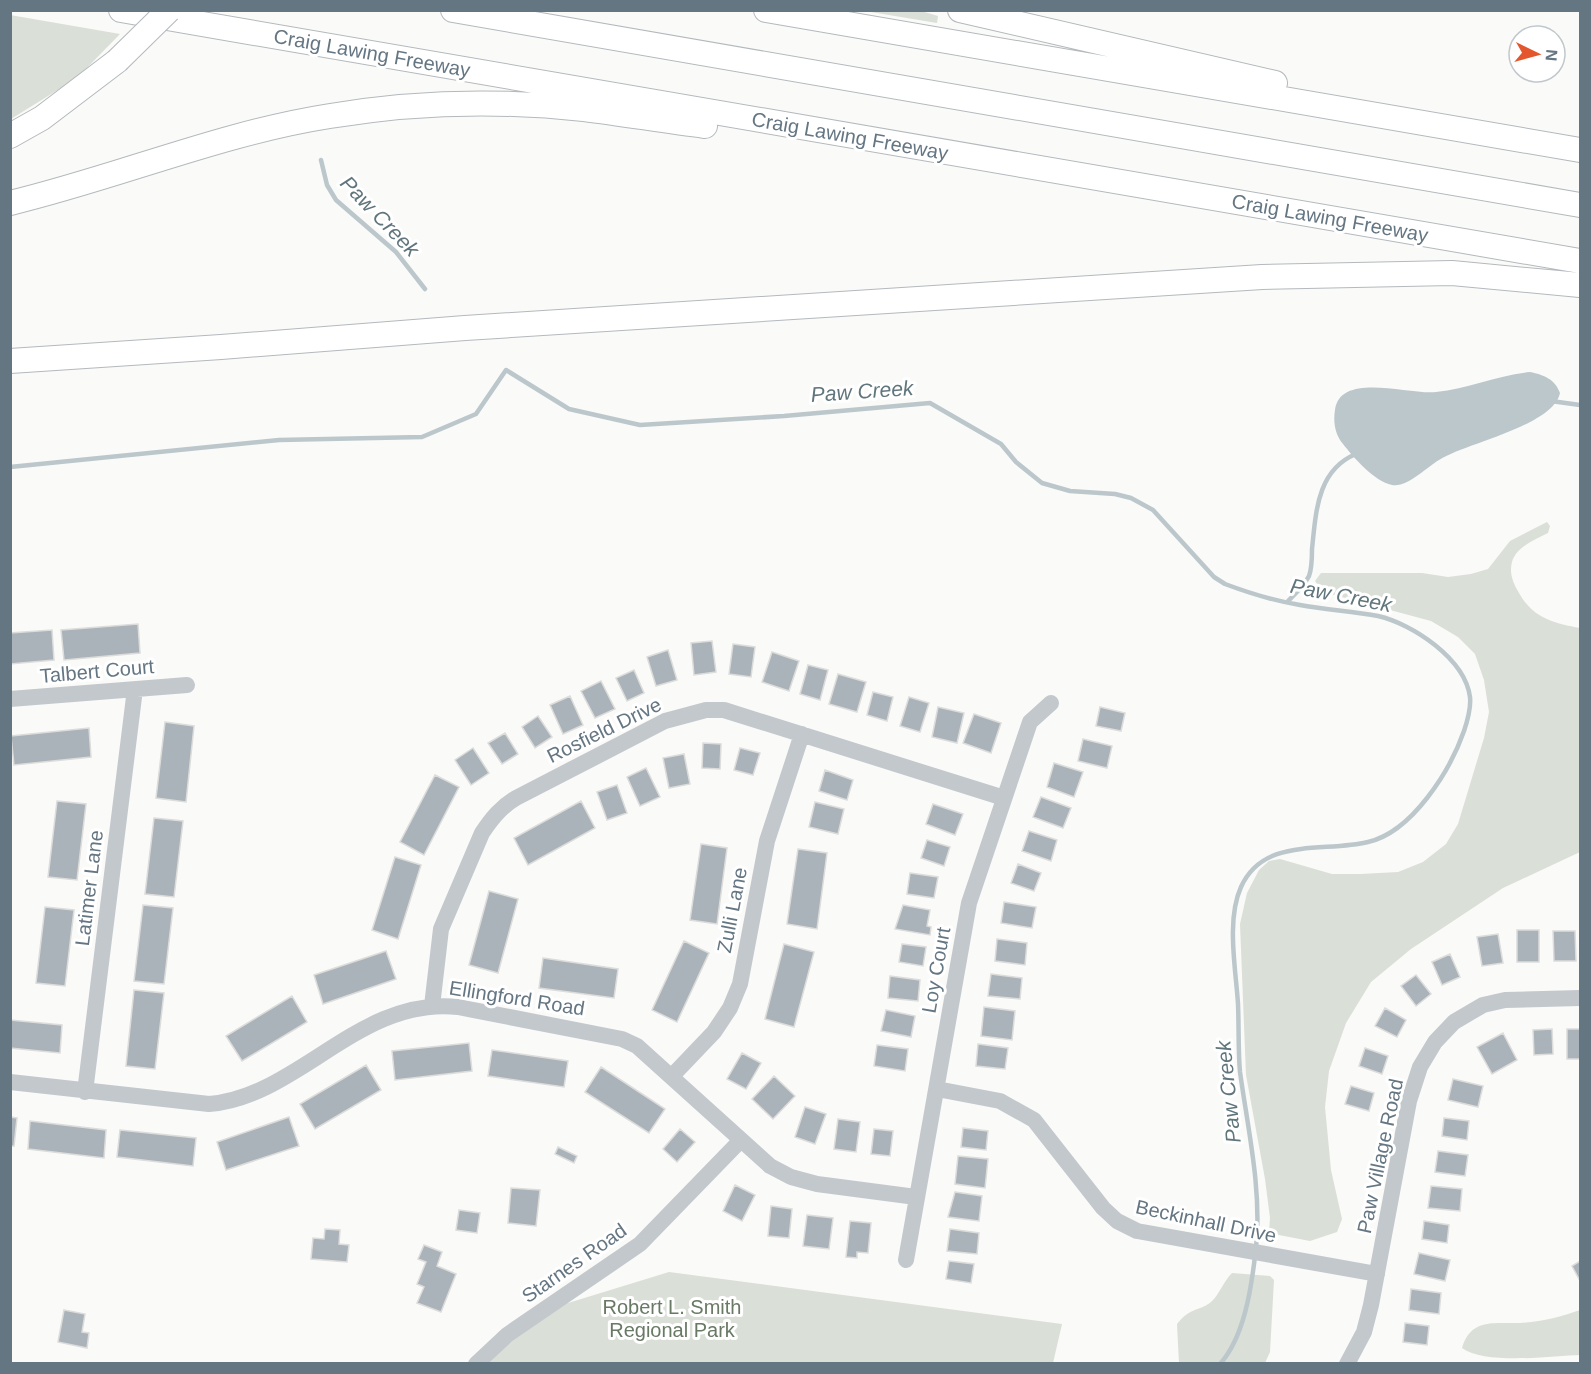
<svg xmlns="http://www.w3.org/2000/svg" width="1591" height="1374" viewBox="0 0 1591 1374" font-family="Arial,sans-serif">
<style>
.green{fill:#dadfd7}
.water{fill:#bbc7cb}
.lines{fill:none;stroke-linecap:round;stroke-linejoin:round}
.stream{stroke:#bbc7cb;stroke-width:4.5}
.building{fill:#aab3b9;stroke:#dcdcda;stroke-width:1.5}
.highway-casing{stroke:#b4b9bd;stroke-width:26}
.minor{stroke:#c3c8cc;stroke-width:16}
.highway{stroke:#fff;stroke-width:24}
.highway-bridge-casing{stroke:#b4b9bd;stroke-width:26;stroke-linecap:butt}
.highway-bridge{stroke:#fff;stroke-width:24}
.labels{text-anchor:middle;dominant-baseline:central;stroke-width:6;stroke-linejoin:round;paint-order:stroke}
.street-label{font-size:20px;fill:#657683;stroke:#fff}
.park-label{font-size:20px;fill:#687a64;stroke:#fff}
.water-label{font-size:21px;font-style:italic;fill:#60757c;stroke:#fff}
</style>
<rect width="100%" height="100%" fill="#fafaf8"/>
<path class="green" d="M865,11H921L938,16L937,23Z
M10,15L120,34L77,78L11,119Z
M1547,522L1550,526L1548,533C1536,539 1516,547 1512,562C1509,573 1513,583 1519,593C1533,618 1553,623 1580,628V852L1503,888L1411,949L1371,982L1346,1023L1329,1071L1325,1107L1331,1170L1342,1219L1337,1232L1310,1241L1269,1233L1270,1218L1265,1179L1246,1075L1240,924L1247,893L1259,870L1269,861L1280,859L1332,874H1361L1398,872L1423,862L1446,844L1458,824L1484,738L1489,712L1484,680L1475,654L1458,637L1431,621L1323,592L1315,581L1321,573H1422L1448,577L1471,574L1488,569L1510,541Z
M669,1272L1062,1324L1053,1363L476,1364L542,1311Z
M1232,1273L1270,1276L1274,1280L1270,1352L1265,1363H1179L1177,1324C1191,1306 1202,1311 1212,1301C1218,1296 1224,1281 1232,1273Z
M1580,1310V1355C1551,1356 1485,1365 1462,1348C1471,1317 1496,1324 1520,1323C1541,1322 1561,1317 1580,1310Z"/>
<path class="water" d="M1530,372C1544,375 1555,379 1560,393C1553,426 1466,443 1439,460C1427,467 1407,488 1392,485C1374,481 1354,458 1343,444C1335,435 1333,422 1335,410C1340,371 1409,395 1436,392C1468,389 1498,375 1530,372Z"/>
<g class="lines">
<path class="stream" d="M321,160L327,185L336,200L396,252L425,289
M1551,401L1580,405
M10,467L279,440L422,437L476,414L506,370L569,409L640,425L784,416L930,403L1001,444L1016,462L1042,483L1070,491L1115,494L1131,498L1153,510L1214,577L1225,584C1249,593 1275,601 1300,605C1326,610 1353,611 1378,616C1413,624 1465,659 1470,697C1471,706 1467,722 1464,731C1450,771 1412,832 1368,842C1324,853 1264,836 1241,887C1226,920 1236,970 1238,1004C1239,1027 1238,1050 1240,1072C1248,1130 1262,1190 1256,1248
M1288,601C1296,593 1304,586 1309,576C1312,568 1312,557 1312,549C1316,512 1317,470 1356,454
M1220,1364C1244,1337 1251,1290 1255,1256"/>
</g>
<path class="building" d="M138,624L140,653L64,660L61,630Z
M52,630L54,660L10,664V633Z
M712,641L716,672L694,675L691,643Z
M733,644L755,647L751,677L729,674Z
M668,650L677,680L656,686L647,657Z
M772,652L799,661L789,691L762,682Z
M808,665L828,670L820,700L800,694Z
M634,670L644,693L627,701L616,678Z
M838,674L866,682L857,712L829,704Z
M601,681L615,709L595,718L581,691Z
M873,692L893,697L887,721L867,715Z
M570,696L583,725L563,734L550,705Z
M909,697L929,703L920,732L900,726Z
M938,707L964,713L957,743L932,737Z
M1100,707L1125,713L1121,731L1096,726Z
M974,714L1001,723L991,753L963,743Z
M538,716L552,737L535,748L522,727Z
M165,722L194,726L186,802L156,798Z
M89,728L91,757L14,765L11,736Z
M505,733L518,754L502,764L488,743Z
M1083,739L1112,746L1107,768L1078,761Z
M703,743L721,744L720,769L702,768Z
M473,748L489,773L471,785L455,760Z
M740,748L760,753L753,775L734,770Z
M684,754L690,784L669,788L663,758Z
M1054,763L1083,772L1074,797L1047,787Z
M646,768L660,797L640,806L627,777Z
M825,770L853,780L847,800L819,791Z
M435,775L459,787L424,855L400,842Z
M617,785L627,813L607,820L597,792Z
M1041,797L1071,808L1063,828L1033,817Z
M57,801L86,804L77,880L48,877Z
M581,801L595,828L528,865L514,838Z
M815,802L844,809L838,834L809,827Z
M933,804L963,814L955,835L926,824Z
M154,818L183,821L174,897L145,894Z
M1029,831L1057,840L1051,861L1022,851Z
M927,840L950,847L944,866L921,858Z
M701,844L727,848L717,924L690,920Z
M798,849L827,853L817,929L787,924Z
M395,857L421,865L398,939L372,930Z
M1018,864L1041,873L1034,891L1011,883Z
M910,873L938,877L934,898L907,894Z
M489,891L518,899L498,973L469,965Z
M1004,902L1036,907L1032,928L1001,923Z
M143,905L173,908L164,984L134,981Z
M903,905L930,910L927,926L931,927L930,935L895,929Z
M45,907L74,910L65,986L36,983Z
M1517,930H1539V962H1517Z
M1553,931H1575L1576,961H1554Z
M1498,934L1503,963L1482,966L1477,937Z
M997,939L1027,943L1025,965L995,961Z
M684,941L709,953L677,1022L652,1010Z
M784,944L814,952L794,1027L765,1019Z
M902,944L926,947L923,966L899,962Z
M386,951L396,979L323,1004L314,975Z
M1450,954L1460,977L1442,985L1432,962Z
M543,958L618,969L614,998L539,988Z
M991,974L1022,978L1020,999L988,996Z
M1416,975L1431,994L1416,1006L1401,986Z
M890,976L920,980L918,1001L888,998Z
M134,990L164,993L155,1069L126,1066Z
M292,996L307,1022L242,1061L226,1036Z
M984,1007L1015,1011L1012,1040L981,1036Z
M1385,1008L1406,1020L1397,1037L1375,1026Z
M886,1010L915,1016L911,1037L881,1031Z
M10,1020L62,1025L60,1053L10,1048Z
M1552,1029L1553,1054L1534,1055L1533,1030Z
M1567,1029H1580V1059H1567Z
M1503,1033L1517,1060L1492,1074L1477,1047Z
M469,1043L472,1071L395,1080L392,1051Z
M978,1044L1008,1048L1005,1069L976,1066Z
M877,1045L908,1049L905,1071L874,1066Z
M1365,1048L1388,1056L1382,1074L1359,1066Z
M492,1050L568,1061L564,1087L488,1076Z
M742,1053L761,1063L746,1089L727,1079Z
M366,1065L381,1090L315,1129L300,1104Z
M601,1067L665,1109L649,1133L585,1092Z
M774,1076L795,1096L773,1119L752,1099Z
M1453,1079L1483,1086L1478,1107L1448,1100Z
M1351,1086L1374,1093L1369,1111L1345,1104Z
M805,1107L826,1114L815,1144L795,1137Z
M10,1117L17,1118L14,1146H10Z
M289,1117L299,1146L226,1170L217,1142Z
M1444,1118L1469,1121L1467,1140L1442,1136Z
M838,1119L860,1122L856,1152L834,1149Z
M30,1121L106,1130L104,1158L28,1149Z
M963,1128L988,1131L986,1150L961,1147Z
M680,1129L695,1142L677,1162L663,1149Z
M874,1129L893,1131L890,1156L871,1154Z
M120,1130L196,1138L193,1166L117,1157Z
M558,1147L577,1156L574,1163L555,1154Z
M1438,1151L1468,1155L1465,1176L1435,1172Z
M958,1156L988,1159L985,1188L955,1184Z
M735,1185L755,1195L742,1221L723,1211Z
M1431,1186L1462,1189L1460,1211L1428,1208Z
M511,1188L540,1190L536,1226L508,1223Z
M955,1192L982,1196L979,1221L948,1217Z
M771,1206L792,1209L789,1238L768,1236Z
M459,1210L480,1213L477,1233L456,1230Z
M807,1215L833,1218L829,1249L803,1246Z
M850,1221L871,1223L868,1253L857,1252V1258L846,1257Z
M1424,1221L1449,1225L1447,1243L1422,1239Z
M325,1229L340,1230L339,1244L349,1245L347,1262L311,1259L313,1238L324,1239Z
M950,1229L979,1233L977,1254L947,1251Z
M424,1245L442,1252L437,1266L456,1274L441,1312L417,1303L424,1287L417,1284L426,1262L418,1259Z
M1419,1253L1450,1260L1445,1281L1414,1274Z
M949,1261L974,1264L971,1283L946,1279Z
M1580,1261V1281L1572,1266Z
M1411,1289L1441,1293L1439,1314L1409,1310Z
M64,1310L85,1314L82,1332L89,1333L87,1348L58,1342Z
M1405,1323L1429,1326L1427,1345L1403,1342Z"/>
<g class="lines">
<defs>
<path id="highway" d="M121,10L1580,261
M453,10L1580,205
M766,10L1580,150
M960,10L1275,83
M10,136L42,118L117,61
M10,203C118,177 221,133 330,116C413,102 500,100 584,109C624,114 665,121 705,126
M10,361L221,347L465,328L1262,277L1452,273L1580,285"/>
</defs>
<use href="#highway" class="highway-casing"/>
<path class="minor" d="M10,699L187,685
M432,1006L441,929L482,833C492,818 501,807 516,798L665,721L706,710H724L1004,798
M672,1076L714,1032L730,1008L740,984L767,841L802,734
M10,1082L209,1104C298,1097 360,996 458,1007L622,1039L637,1046L770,1166L791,1177L817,1184L916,1197
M937,1089L1000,1101L1034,1120L1103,1208L1117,1221L1137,1231L1377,1274
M85,1092L135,689
M906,1260L969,903L1030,722L1051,703
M476,1364L507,1335L640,1244L741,1140
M1347,1364L1364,1332L1371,1305L1409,1101L1420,1067L1435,1042L1454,1022L1483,1005L1505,1000L1580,998"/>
<use href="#highway" class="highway"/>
<defs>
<path id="highway-bridge" d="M117,61L169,10"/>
</defs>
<use href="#highway-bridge" class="highway-bridge-casing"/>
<use href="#highway-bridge" class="highway-bridge"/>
</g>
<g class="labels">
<g class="street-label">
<text transform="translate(372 53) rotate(10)">Craig Lawing Freeway</text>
<text transform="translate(850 136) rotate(10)">Craig Lawing Freeway</text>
<text transform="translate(1330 218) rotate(10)">Craig Lawing Freeway</text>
<text transform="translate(97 671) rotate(-5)">Talbert Court</text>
<text transform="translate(604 730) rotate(-26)">Rosfield Drive</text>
<text transform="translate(89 888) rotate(-83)">Latimer Lane</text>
<text transform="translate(732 910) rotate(-79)">Zulli Lane</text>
<text transform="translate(936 970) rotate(-80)">Loy Court</text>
<text transform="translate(517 998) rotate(9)">Ellingford Road</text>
<text transform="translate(1380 1156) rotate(-78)">Paw Village Road</text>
<text transform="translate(1206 1221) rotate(12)">Beckinhall Drive</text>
<text transform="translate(574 1263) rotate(-35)">Starnes Road</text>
</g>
<g class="park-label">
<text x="672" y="1307">Robert L. Smith<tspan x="672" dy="23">Regional Park</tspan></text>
</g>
<g class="water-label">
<text transform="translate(380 216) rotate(46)">Paw Creek</text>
<text transform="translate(862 391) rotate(-4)">Paw Creek</text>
<text transform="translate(1341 595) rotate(11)">Paw Creek</text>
<text transform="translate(1228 1092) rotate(-96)">Paw Creek</text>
</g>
</g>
<rect width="1591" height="1374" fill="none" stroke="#657683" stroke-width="24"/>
<g transform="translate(1537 54) rotate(95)"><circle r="28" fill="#ffffff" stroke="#c1c8cd" stroke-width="1.5"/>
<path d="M0-4.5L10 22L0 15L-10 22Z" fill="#e4572e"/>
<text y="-9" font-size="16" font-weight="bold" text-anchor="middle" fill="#657683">N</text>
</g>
</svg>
